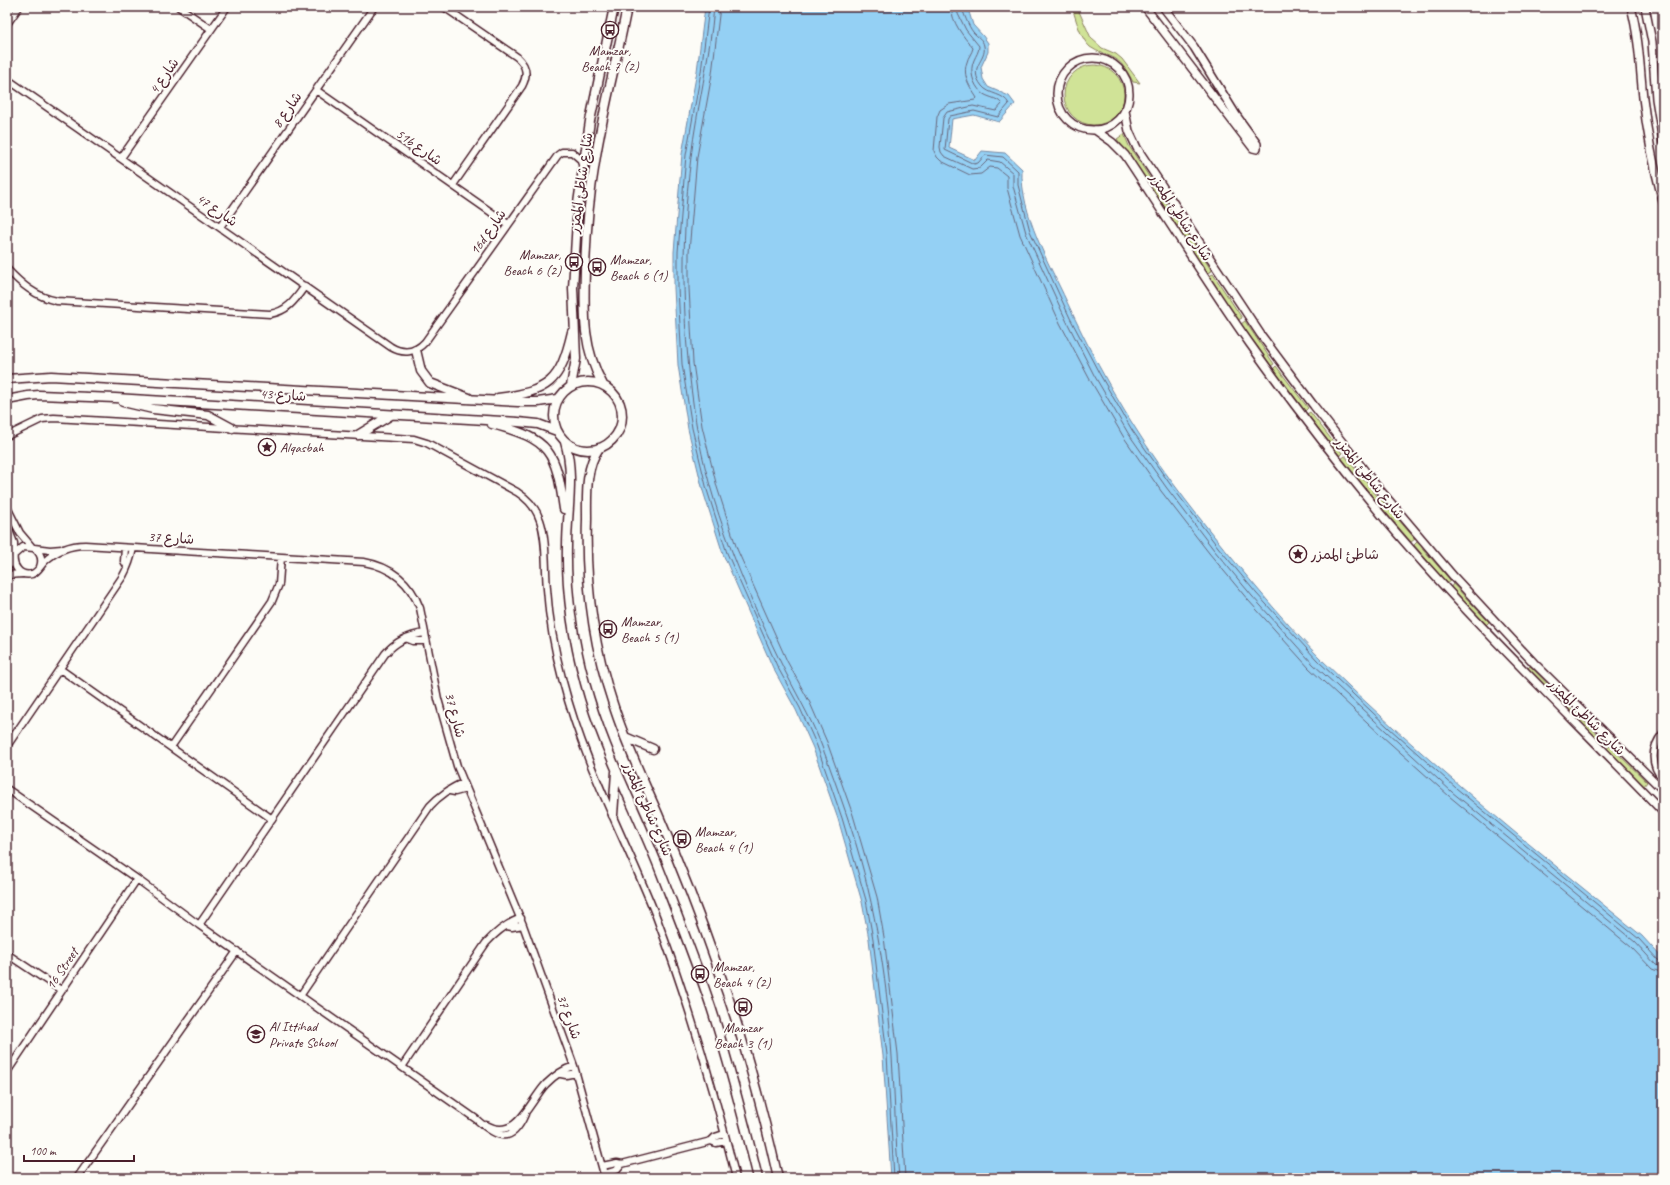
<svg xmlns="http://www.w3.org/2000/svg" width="1670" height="1185" viewBox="0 0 1670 1185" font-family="Caveat,'Playpen Sans Arabic',sans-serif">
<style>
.green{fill:#d0e397;stroke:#8d8161}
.water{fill:#94d0f4;stroke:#7689a4}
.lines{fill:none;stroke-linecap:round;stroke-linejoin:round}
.shore{stroke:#68667b;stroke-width:1}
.minor-casing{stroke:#4a1f2b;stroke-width:9}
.tertiary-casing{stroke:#4a1f2b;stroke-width:10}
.secondary-casing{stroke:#4a1f2b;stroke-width:11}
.minor{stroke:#fdfcf7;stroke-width:6}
.tertiary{stroke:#fdfcf7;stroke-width:7}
.secondary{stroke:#fdfcf7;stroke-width:8}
.labels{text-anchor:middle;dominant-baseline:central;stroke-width:4;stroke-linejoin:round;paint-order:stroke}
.poi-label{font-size:14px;fill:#4a1f2b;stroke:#fdfcf7;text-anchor:start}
.street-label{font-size:14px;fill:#4a1f2b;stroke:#fdfcf7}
</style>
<rect width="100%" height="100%" fill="#fdfcf7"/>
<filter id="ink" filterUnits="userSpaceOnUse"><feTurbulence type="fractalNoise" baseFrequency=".025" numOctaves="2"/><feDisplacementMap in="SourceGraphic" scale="8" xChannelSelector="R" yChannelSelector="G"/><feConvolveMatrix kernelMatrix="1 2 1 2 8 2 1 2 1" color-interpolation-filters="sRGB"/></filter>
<g filter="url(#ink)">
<path class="green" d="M1072,7H1077L1091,38L1102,48L1116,54L1122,59L1140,83L1133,82C1129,74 1123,64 1116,59C1108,54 1098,53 1090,47C1080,38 1076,19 1072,7Z
M1064 95a30 30 0 1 1 60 0a30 30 0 1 1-60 0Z
M1124,134L1129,146L1150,178L1146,180L1117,139Z
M1152,181L1180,224L1177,226L1148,183Z
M1183,227L1212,271L1207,273L1178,230Z
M1213,274L1242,318L1238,320L1209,276Z
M1245,321L1274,364L1271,366L1241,324Z
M1276,366L1308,408L1305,411L1273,369Z
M1310,412L1342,453L1339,456L1307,414Z
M1345,456L1378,497L1374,500L1341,459Z
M1381,499L1415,539L1411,542L1377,502Z
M1417,542L1451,581L1447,584L1414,545Z
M1453,584L1489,622L1486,625L1450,588Z
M1530,666L1567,704L1564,707L1527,669Z
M1569,707L1604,740L1601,743L1566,710Z
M1610,746L1647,782L1644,786L1606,749Z"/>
<path class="water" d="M705,7H966L967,12H969L973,25L983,36L988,43V52L981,67L983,79L988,87L1009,96L1015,104L999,122L974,115L952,119L949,148L975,160L982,151L1005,153L1022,169C1020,214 1049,263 1067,302C1087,345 1109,387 1134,426C1165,476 1203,523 1240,568C1266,599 1292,630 1321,659C1421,758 1532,847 1642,936L1663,959V1178H891L883,1056L869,939L862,902L838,819L813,748L796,710L773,668L723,554L703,491L688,429L678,365L674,288V252L682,154L697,71Z"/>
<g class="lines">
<path class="shore" d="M709,7L701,72L686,155L678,252V288L682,364L692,428L707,490L727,553L777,666L800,708L817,746L842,818L866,900L873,939L887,1055L894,1178
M714,7C710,58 697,107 691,157C680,246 682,335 696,423C709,505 745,589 781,663C794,690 810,716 821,744C830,767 838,790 846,813C873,891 887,974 892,1057C895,1097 895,1138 899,1178
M720,7L712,74L697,157L689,252V288L693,363L702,426L717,487L737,549L787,661L810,703L827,742L853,815L877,897L884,937L898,1054L905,1178
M951,7C952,23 963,36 973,48C972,53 968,57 967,62C962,76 970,87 977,98L975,100L949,104L940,110L937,117L934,151L937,157L941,161L970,175L981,174L990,167L997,168L1007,176V188L1020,235L1060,323L1089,378L1123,436L1161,491L1209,553L1248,600L1309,668L1382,736L1449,796L1631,947L1652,969L1663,973
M957,7L958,14L966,30L979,46C979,52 976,55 974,60C969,71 973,84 981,92C987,98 997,97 1002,104L996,111L973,106L947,112L943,118L940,147L941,152L944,156L972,169L980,168L988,160L1000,162L1013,173V186L1026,233L1066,320L1094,375L1128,433L1166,487L1214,550L1252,596L1313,664L1386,731L1452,792L1635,942L1656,965L1663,967
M962,7C963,13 969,27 973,32C977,37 983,39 984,46C987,61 967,67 982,86C989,95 1004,93 1009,104L998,117L974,111L950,116L948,119L945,150L974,164L978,163L985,155L1003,157L1018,171V185L1030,231L1070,318L1099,373L1132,430L1170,484L1218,547L1256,593L1317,660L1389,728L1456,788L1639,939L1658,960L1663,962"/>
<defs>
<path id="minor" d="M179,7L211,29
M444,7L517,57C527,66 528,75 522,86L453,185
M7,24L19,7
M7,79L391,347C403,354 415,353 425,342L558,155L562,152H572L580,159L583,167
M316,90L508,224
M121,158L227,7
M220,227L374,7
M7,269C21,284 36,297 57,301L270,314C288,311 295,300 305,286
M7,436L42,419L54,418L414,439L427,443L517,492C528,499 536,508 540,520C547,540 545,568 547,589C549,620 555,652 563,682C584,764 625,838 656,916C688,1001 714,1089 736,1178
M7,507L20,533L31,546
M7,526L14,543V555
M34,548L50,550L62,549
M125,548L124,561L127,566
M40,567C43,559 41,553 34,548L23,547L14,555C12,566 20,577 32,574C38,572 41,565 45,561C56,551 70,545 85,545L364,562C392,567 410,582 420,608L438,699L457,766L523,925L574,1066L605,1178
M7,568L13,559
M7,575L23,574
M408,639L413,641H426
M60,669L272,819
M1663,733C1651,748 1650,765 1663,779
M7,746L123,576C128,567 131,559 133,548
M171,747L272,601L279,584L281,557
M7,789L137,879L199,925L476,1119C497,1138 512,1145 525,1114
M450,791L455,792L466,789
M199,925L385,654C395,642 410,635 425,633
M507,926L512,927L523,925
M7,954L61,990
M300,996L430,806C438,797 452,787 463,783
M402,1067L486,943C495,933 508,923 521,918
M7,1072L137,879
M561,1074L566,1075L576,1073
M486,1125C517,1142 529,1102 546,1084C553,1077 564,1069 574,1066
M711,1141L715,1137L724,1134
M602,1166L617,1163L622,1164L711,1141L716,1143L726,1141
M604,1174L617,1170L622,1164
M77,1178L237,951"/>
<path id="tertiary" d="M1145,7L1253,148L1257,149V144L1236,115L1194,47L1163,7
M1631,7C1639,37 1640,67 1643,98C1647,133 1654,168 1663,202
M1645,7L1652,42L1656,99L1663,142
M1057 94a36 36 0 1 1 72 0a36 36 0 1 1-72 0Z
M1125,111L1129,131L1137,148L1261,335L1314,406L1375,484L1454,577L1534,663L1663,790
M1095,130L1112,142L1125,155C1167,218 1207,283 1250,344C1294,406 1341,466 1389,524C1475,625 1571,716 1663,812"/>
<path id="secondary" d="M416,350L421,371L430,383L469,398
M7,379L51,376L518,402H538L558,399
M554 416a34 34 0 1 1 68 0a34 34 0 1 1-68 0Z
M603,385C582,347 584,313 585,270C586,234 589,197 595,162C603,110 617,59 627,7
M571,386L576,359L573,288L578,203L590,121L614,7
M498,398C549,391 560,383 572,332
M7,400L28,396L39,395L115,398L518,422L538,424L557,431
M123,402L153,409L208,415L232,428
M492,424C551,439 556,452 564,509
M358,435L391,415
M565,442C575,475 567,512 567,546C566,592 573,639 585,683C603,750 636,809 661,873C678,917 696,962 711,1007C729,1063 744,1121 758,1178
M599,448C585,468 587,495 587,519C585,581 593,645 613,704C625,742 642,778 658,814C680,865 700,916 718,968C743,1036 762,1107 778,1178
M625,737L653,749
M613,815L616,772"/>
</defs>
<use href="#minor" class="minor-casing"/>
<use href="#tertiary" class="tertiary-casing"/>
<use href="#secondary" class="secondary-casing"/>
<use href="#minor" class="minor"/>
<use href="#tertiary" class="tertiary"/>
<use href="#secondary" class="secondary"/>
</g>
</g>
<defs>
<symbol id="bus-ring" viewBox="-11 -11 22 22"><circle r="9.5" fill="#fdfcf7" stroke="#4a1f2b" stroke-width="1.5"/><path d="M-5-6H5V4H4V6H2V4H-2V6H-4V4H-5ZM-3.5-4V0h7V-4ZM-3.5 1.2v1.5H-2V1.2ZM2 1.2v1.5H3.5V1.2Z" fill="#4a1f2b"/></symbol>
<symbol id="sight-ring" viewBox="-11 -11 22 22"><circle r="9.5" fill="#fdfcf7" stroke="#4a1f2b" stroke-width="1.5"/><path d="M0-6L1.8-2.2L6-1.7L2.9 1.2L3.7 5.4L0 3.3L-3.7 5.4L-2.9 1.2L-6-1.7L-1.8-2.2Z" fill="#4a1f2b"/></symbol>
<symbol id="school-ring" viewBox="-11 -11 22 22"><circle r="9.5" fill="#fdfcf7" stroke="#4a1f2b" stroke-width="1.5"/><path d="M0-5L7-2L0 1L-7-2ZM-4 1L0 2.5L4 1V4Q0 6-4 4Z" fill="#4a1f2b"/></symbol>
</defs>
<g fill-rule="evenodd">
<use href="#bus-ring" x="600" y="20" width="20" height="20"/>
<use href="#bus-ring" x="564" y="252" width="20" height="20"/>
<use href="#bus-ring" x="587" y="257" width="20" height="20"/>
<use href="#sight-ring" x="257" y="437" width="20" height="20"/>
<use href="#sight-ring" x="1288" y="544" width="20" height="20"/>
<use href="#bus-ring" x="598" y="619" width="20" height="20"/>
<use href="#bus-ring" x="672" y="829" width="20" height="20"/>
<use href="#bus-ring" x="690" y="964" width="20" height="20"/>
<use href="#bus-ring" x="733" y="997" width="20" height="20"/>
<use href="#school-ring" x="246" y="1024" width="20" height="20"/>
</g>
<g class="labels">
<g class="poi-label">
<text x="610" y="50" text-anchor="middle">Mamzar,<tspan x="610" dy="16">Beach 7 (2)</tspan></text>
<text x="561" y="254" text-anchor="end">Mamzar,<tspan x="561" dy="16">Beach 6 (2)</tspan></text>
<text x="610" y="259">Mamzar,<tspan x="610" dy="16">Beach 6 (1)</tspan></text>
<text x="280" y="447">Alqasbah</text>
<text x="1311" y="554">شاطئ الممزر</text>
<text x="621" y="621">Mamzar,<tspan x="621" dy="16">Beach 5 (1)</tspan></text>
<text x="695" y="831">Mamzar,<tspan x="695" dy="16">Beach 4 (1)</tspan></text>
<text x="713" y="966">Mamzar,<tspan x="713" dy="16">Beach 4 (2)</tspan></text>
<text x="269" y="1026">Al Ittihad<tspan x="269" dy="16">Private School</tspan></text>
<text x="743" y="1027" text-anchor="middle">Mamzar<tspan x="743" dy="16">Beach 3 (1)</tspan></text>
</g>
<g class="street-label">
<text transform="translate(164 76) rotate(-55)">شارع 4</text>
<text transform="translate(287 110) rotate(-55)">شارع 8</text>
<text transform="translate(419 147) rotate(35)">51b شارع</text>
<text transform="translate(581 183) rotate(-82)">شارع شاطئ الممزر</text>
<text transform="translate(217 210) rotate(35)">شارع 47</text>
<text transform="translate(1181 217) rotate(57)">شارع شاطئ الممزر</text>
<text transform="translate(488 232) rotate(-55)">16d شارع</text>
<text transform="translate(283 395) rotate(3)">شارع 43</text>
<text transform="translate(1370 478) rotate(51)">شارع شاطئ الممزر</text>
<text transform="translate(171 538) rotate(3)">شارع 37</text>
<text transform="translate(455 715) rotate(75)">شارع 37</text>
<text transform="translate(1587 717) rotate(45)">شارع شاطئ الممزر</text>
<text transform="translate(648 809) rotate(66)">شارع شاطئ الممزر</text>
<text transform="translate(62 969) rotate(-56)">16 Street</text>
<text transform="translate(569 1017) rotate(70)">شارع 37</text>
</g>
</g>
<rect width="1670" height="1185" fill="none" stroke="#fdfcf7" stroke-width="24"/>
<rect x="12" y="12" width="1646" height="1161" fill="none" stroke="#4a1f2b" stroke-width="1.5" filter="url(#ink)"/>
<path d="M24 1155v6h110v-6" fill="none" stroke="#4a1f2b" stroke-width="2"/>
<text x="30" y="1155" font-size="12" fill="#4a1f2b" stroke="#fdfcf7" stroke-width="3" paint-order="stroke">100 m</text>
</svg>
